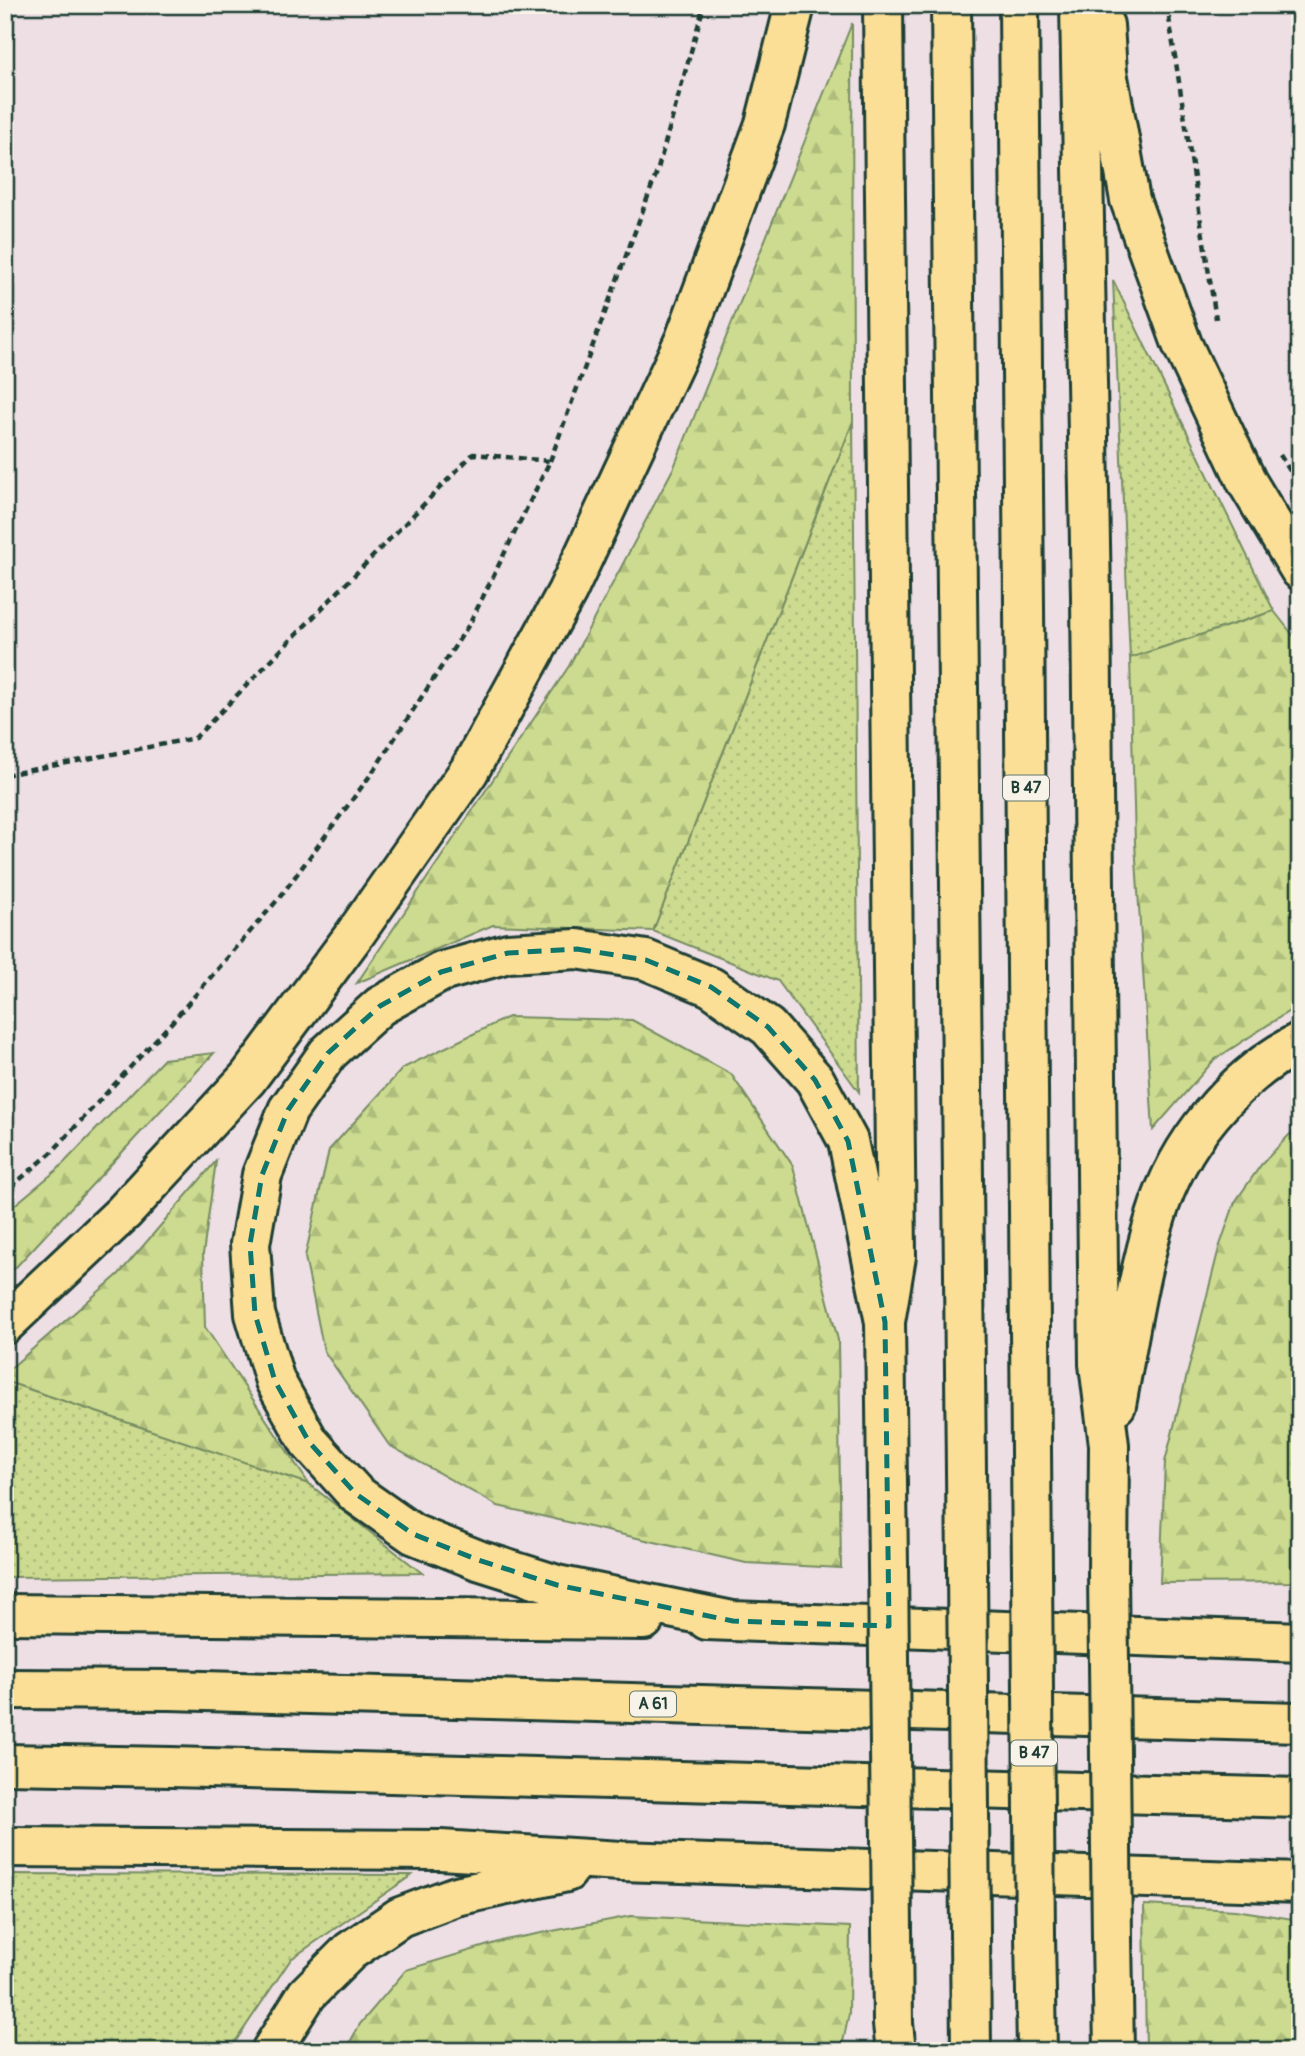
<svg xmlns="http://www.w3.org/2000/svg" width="1305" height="2056" viewBox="0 0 1305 2056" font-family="Pangolin,sans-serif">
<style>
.grass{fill:url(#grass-dots);stroke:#768c62;stroke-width:2}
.forest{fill:url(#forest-firs);stroke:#768c62;stroke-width:2}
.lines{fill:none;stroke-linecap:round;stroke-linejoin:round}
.highway-casing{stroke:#1f3d34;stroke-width:44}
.path{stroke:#1f3d34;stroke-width:4.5;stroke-dasharray:7 5;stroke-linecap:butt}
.highway{stroke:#fbdf96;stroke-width:38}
.highway-bridge-casing{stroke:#1f3d34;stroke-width:44;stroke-linecap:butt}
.highway-bridge{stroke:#fbdf96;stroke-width:38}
.marked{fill:none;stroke:#0f766e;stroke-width:5;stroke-dasharray:14 9;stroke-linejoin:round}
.labels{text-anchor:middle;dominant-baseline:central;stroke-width:5;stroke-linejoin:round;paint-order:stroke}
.shield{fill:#f7f3e8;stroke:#60746a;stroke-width:2}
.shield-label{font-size:16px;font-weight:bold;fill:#1f3d34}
</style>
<defs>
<pattern id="grass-dots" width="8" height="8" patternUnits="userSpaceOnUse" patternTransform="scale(1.75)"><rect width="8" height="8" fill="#ccdb8f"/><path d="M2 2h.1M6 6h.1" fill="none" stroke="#afbd7c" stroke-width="1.8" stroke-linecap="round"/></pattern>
<pattern id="forest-firs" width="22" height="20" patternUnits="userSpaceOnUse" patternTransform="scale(1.75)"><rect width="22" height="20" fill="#ccdb8f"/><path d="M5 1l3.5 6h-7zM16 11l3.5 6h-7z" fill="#afbd7c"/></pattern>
</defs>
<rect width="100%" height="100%" fill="#eddfe4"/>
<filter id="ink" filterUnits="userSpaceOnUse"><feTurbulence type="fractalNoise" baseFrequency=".0143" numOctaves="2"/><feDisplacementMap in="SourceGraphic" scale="14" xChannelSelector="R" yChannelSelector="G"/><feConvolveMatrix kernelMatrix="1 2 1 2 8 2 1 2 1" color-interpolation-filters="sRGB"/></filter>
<g filter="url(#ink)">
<path class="grass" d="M1113,280L1274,611L1130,658Z
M853,421L859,1092L778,981L653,931Z
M5,1381L309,1484L422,1573L5,1577Z
M5,1874L412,1875L291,1959L229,2051H5Z"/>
<path class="forest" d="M852,23L853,421L653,931L493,925L357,983L569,666L674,467Z
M1274,611L1300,644V1004L1214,1060L1153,1130L1135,843L1130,658Z
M508,1017L632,1020L731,1074L793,1166L838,1340L841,1568L746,1563L498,1506L389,1445L324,1351L305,1257L329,1150L403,1068Z
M214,1053L16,1267L5,1276V1213L58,1169L164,1059Z
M1300,1129V1582L1160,1583L1165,1462L1219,1248L1235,1202L1261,1165L1289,1135Z
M216,1161L203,1254L205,1327L309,1484L5,1381V1373L119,1274Z
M1144,1905L1235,1910L1300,1920V2051H1146Z
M631,1916L850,1927L849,2014L841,2051H345L360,2024L406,1970L505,1940Z"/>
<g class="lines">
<defs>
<path id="highway" d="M883,5L896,1256L885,1322L888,1566
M951,5L967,1568
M1019,5L1032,1570
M1080,5L1091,597L1099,1364L1109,1445L1108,1572
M1104,25L1107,72L1130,200L1182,344L1247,482L1300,570
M5,1324L124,1212L248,1078L355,934L469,771L567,592L685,339L765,124L795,5
M1116,1405C1128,1342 1137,1277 1156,1216C1178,1143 1233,1077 1300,1042
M5,1614L644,1620
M707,1620L1300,1642
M733,1621L557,1585L478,1560L413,1534L356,1494L309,1442L275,1381L255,1314L250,1244L262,1175L288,1110L328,1053L380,1006L441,972L508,953L577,949L646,960L711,987L768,1027L815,1080L848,1141L885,1322
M5,1689L170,1690L1300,1722
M5,1764L171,1767L1300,1798
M5,1847L440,1850L621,1861L1300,1883
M892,1929L893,2024L896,2051
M970,1933L971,2051
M1035,1935L1037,2051
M1112,1938L1114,2051
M271,2051L307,1994L350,1951L400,1917L456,1896L567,1872"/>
</defs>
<use href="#highway" class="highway-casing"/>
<path class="path" d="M1167,5L1216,319
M1280,455L1300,487
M550,461L657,172L704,5
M5,775L195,738L473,454L550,461L470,623L372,773L280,897L172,1022L51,1153L5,1192"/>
<use href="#highway" class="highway"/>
<defs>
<path id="highway-bridge" d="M888,1566L892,1929
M967,1568L970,1933
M1032,1570L1035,1935
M1108,1572L1112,1938"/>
</defs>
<use href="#highway-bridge" class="highway-bridge-casing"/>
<use href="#highway-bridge" class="highway-bridge"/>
</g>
</g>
<path class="marked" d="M577,949L646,960L711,987L768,1027L815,1080L848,1141L885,1322L889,1626L733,1621L557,1585L478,1560L413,1534L356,1494L309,1442L275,1381L255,1314L250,1244L262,1175L288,1110L328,1053L380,1006L441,972L508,953Z"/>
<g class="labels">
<g class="shield">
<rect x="1003" y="775.5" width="46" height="25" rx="5"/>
<rect x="630" y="1691.5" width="46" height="25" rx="5"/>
<rect x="1011" y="1740.5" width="46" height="25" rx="5"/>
</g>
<g class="shield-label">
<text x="1026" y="788">B 47</text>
<text x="653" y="1704">A 61</text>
<text x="1034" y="1753">B 47</text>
</g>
</g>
<rect width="1305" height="2056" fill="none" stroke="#f7f3e8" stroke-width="28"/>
<rect x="14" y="14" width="1277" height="2028" fill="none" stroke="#1f3d34" stroke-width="2.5" filter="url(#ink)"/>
</svg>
